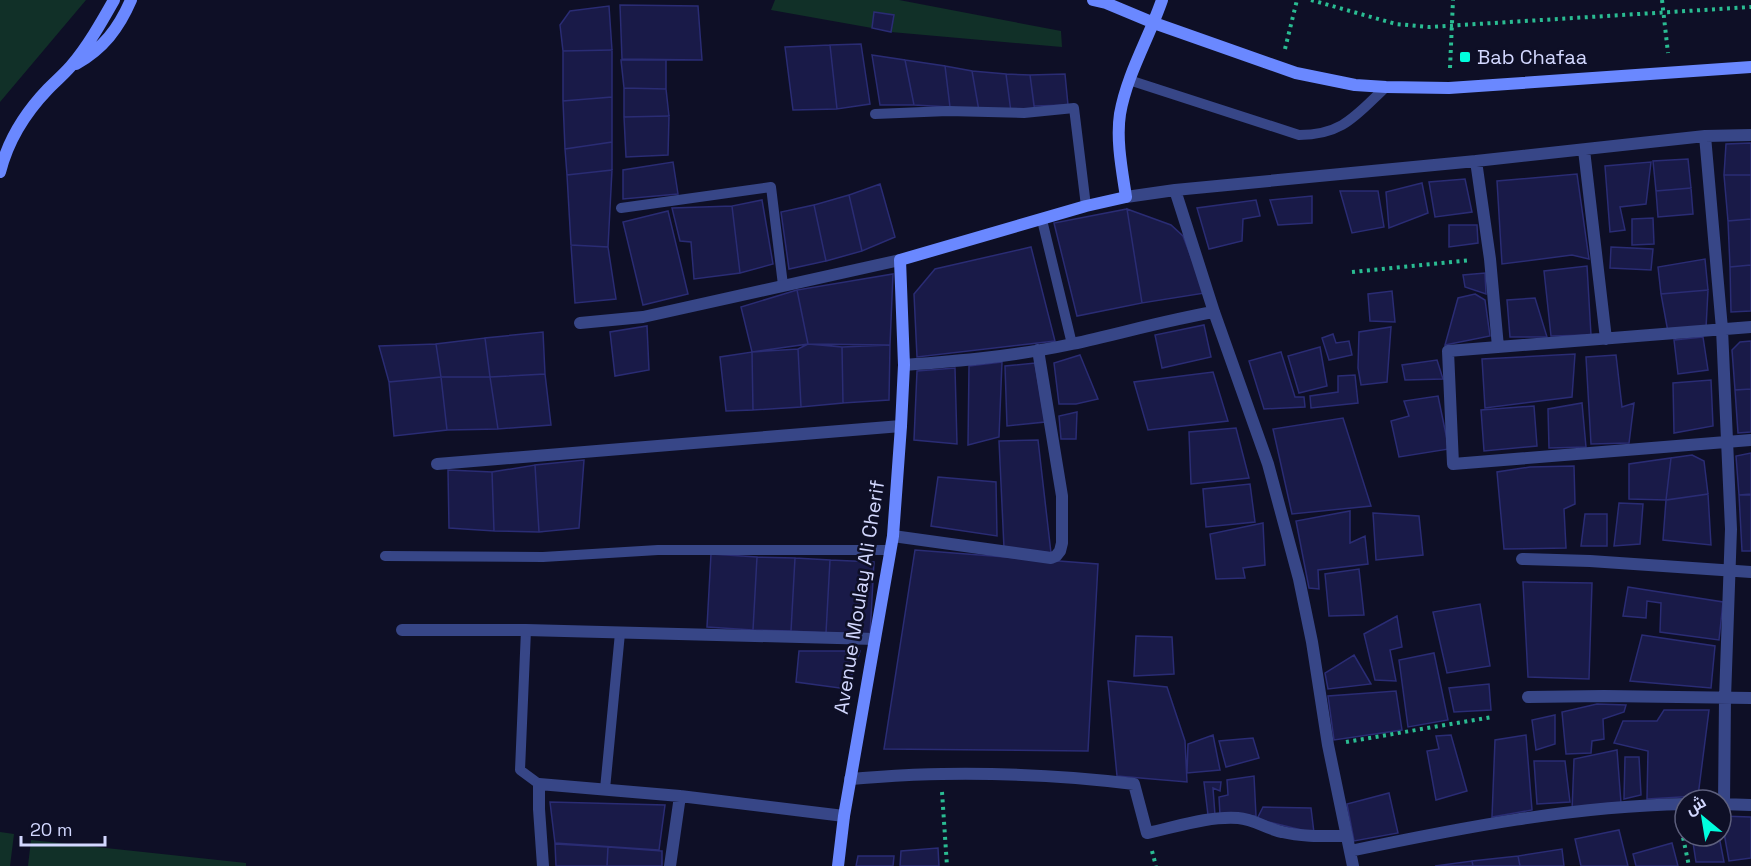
<svg xmlns="http://www.w3.org/2000/svg" width="1751" height="866" viewBox="0 0 1751 866" font-family="'Space Grotesk',Cairo,sans-serif">
<style>
.green{fill:#113028}
.building{fill:#191a48;stroke:#2a2c74;stroke-width:1.5}
.lines{fill:none;stroke-linecap:round;stroke-linejoin:round}
.path{stroke:#2abc92;stroke-width:4;stroke-dasharray:3 4.5;stroke-linecap:butt}
.lane{stroke:#374687;stroke-width:10}
.street{stroke:#374687;stroke-width:12}
.secondary{stroke:#6a88ff;stroke-width:12}
.poi-dot{fill:#00fede;stroke:#0e0f26;stroke-width:2}
.labels{text-anchor:middle;dominant-baseline:central;stroke-width:5;stroke-linejoin:round;paint-order:stroke}
.poi-label{font-size:20px;fill:#d3d8ff;stroke:#0e0f26;text-anchor:start}
.street-label{font-size:20px;fill:#d3d8ff;stroke:#0e0f26}
</style>
<rect width="100%" height="100%" fill="#0e0f26"/>
<path class="green" d="M0,0H86L0,102Z
M775,0H899L1061,31L1062,47L891,32L894,15L875,12L872,28L771,10Z
M0,832L14,834L10,866H0Z
M31,840L246,863V866H28Z"/>
<path class="building" d="M620,5L698,6L702,60L622,59Z
M609,6L612,50L563,51L560,25L570,11Z
M874,12L894,15L891,32L872,28Z
M861,44L870,104L837,109L830,45Z
M830,45L837,109L793,110L785,47Z
M612,50V97L563,101V51Z
M872,55L905,60L914,105H880Z
M621,60H666V89L624,88Z
M905,60L945,66L950,107L914,105Z
M945,66L972,71L979,111L950,107Z
M972,71L1006,74L1011,112L979,111Z
M1006,74L1030,75L1035,112H1011Z
M1065,74L1068,105L1034,106L1030,75Z
M624,88L666,89L669,116L624,117Z
M612,97V142L565,149L563,101Z
M669,116L668,155L626,157L624,117Z
M612,142V170L567,175L565,149Z
M1751,143V175H1724L1726,144Z
M1688,159L1691,188L1656,191L1653,161Z
M673,162L678,194L623,199V170Z
M1651,162L1646,204L1620,207L1625,230L1610,232L1605,166Z
M612,170L608,247L571,245L567,175Z
M1577,174L1589,259L1572,255L1502,264L1497,181Z
M1724,175H1751V219L1728,221Z
M1465,179L1472,212L1435,217L1429,182Z
M1422,183L1428,213L1389,228L1386,192Z
M880,184L895,237L862,251L849,195Z
M1691,188L1693,214L1658,217L1656,191Z
M1340,191H1378L1384,227L1352,233Z
M849,195L862,251L826,261L814,205Z
M1312,196V223L1278,225L1270,200Z
M762,200L773,264L740,273L732,206Z
M1256,200L1260,216L1243,219L1242,241L1209,249L1197,208Z
M814,205L826,261L789,269L781,212Z
M732,206L740,273L694,279L691,242L680,241L672,208Z
M1127,209L1142,303L1077,316L1054,223Z
M1127,209L1171,225L1183,236L1205,293L1142,303Z
M668,211L688,294L643,305L623,222Z
M1653,218L1654,244L1632,245V219Z
M1751,219V265L1730,267L1728,221Z
M1449,225H1477L1478,243L1449,247Z
M571,245L608,247L616,299L575,303Z
M1031,247L1055,341L917,357L914,294L935,269Z
M1611,247L1653,249L1651,270L1610,268Z
M1705,259L1708,290L1661,294L1658,267Z
M1751,265V311L1731,312L1730,267Z
M1587,266L1591,335L1551,336L1544,271Z
M1485,273L1486,294L1465,287L1463,275Z
M893,274L890,345L808,344L797,290Z
M797,290L808,344L752,352L741,307Z
M1708,290L1706,328L1668,332L1661,294Z
M1392,291L1395,322L1370,321L1368,294Z
M1475,294L1485,300L1490,336L1445,345L1458,298Z
M1535,298L1547,337H1510L1507,300Z
M1204,325L1211,357L1162,368L1155,335Z
M647,326L649,370L615,376L610,332Z
M1391,327L1387,382L1361,385L1358,368L1359,332Z
M543,332L545,374L490,377L485,338Z
M1333,334L1336,343L1349,341L1352,355L1329,360L1322,338Z
M1703,337L1708,370L1678,374L1674,340Z
M485,338L490,377H441L436,344Z
M1751,341V389L1735,390L1732,350L1740,342Z
M436,344L441,377L389,382L379,346Z
M808,344L842,347L843,403L801,407L798,349Z
M890,345L889,400L843,403L842,347Z
M1320,347L1327,386L1299,393L1288,356Z
M798,349L801,407L753,410L752,352Z
M752,352L753,410L726,411L720,357Z
M1281,352L1295,397H1304L1305,407L1264,409L1249,361Z
M1575,354L1572,397L1485,408L1482,359Z
M1080,355L1098,399L1076,404H1059L1054,363Z
M1616,355L1622,407L1634,403L1629,443L1591,444L1586,357Z
M1437,360L1443,379L1405,380L1402,365Z
M1002,362L999,437L968,445L969,366Z
M1035,363L1045,422L1007,426L1005,366Z
M955,368L957,444L914,440L917,371Z
M1213,372L1228,421L1148,430L1134,382Z
M545,374L551,425L498,429L490,377Z
M1355,375L1358,403L1311,408L1310,396L1338,392V376Z
M441,377H490L498,429L447,430Z
M441,377L447,430L394,436L389,382Z
M1711,380L1713,426L1674,433L1673,383Z
M1751,389V432L1738,433L1735,390Z
M1438,396L1449,449L1399,457L1391,421L1409,416L1404,401Z
M1582,403L1586,447L1549,448L1548,409Z
M1534,406L1537,446L1484,451L1481,410Z
M1077,412L1076,439H1061L1059,416Z
M1343,418L1371,506L1292,514L1273,429Z
M1236,428L1249,478L1191,484L1189,432Z
M1038,440L1051,553L1004,548L999,441Z
M1751,453V494L1739,495L1736,456Z
M1692,455L1704,461L1708,494L1666,500L1671,458Z
M1671,458L1666,500L1629,499V464Z
M584,460L579,528L539,532L535,465Z
M535,465L539,532L494,531L492,472Z
M1574,466L1575,504L1564,509L1566,548L1504,549L1497,472L1530,467Z
M448,470L492,472L494,531L449,528Z
M938,477L996,482L997,536L931,526Z
M1250,484L1255,522L1206,527L1203,489Z
M1708,494L1711,545L1663,540L1666,500Z
M1739,495H1751V551H1742Z
M1619,503L1643,504L1640,544L1614,546Z
M1350,511V543L1365,536L1368,564L1318,570L1319,589L1309,588L1296,521Z
M1373,513L1419,516L1423,555L1376,560Z
M1585,514H1607V546H1581Z
M1263,523L1265,565L1243,568L1245,578L1216,579L1210,534Z
M915,550L1098,564L1088,751L884,749Z
M711,554L757,557L753,630L707,627Z
M757,557L795,558L791,631L753,630Z
M795,558L830,560L826,633L791,631Z
M830,560L874,562L870,635L826,633Z
M1359,569L1364,615L1329,616L1325,574Z
M1523,582L1592,583L1589,679L1528,677Z
M1628,587L1723,602L1719,640L1660,632L1661,603L1647,601L1646,618L1623,616Z
M1480,604L1490,666L1447,673L1433,612Z
M1397,616L1402,647L1390,650L1396,681L1375,680L1364,634Z
M1642,635L1715,646L1711,688L1630,681Z
M1136,636L1172,637L1174,674L1134,676Z
M799,651H860L847,689L796,682Z
M1434,653L1448,720L1408,727L1399,660Z
M1354,655L1371,684L1328,689L1325,673Z
M1108,681L1167,687L1185,741L1187,782L1117,776Z
M1489,684L1491,710L1454,712L1449,688Z
M1396,691L1402,730L1334,740L1328,696Z
M1597,704L1626,705L1624,712L1603,719L1604,739L1592,741L1591,753L1566,754L1562,712Z
M1664,710H1709L1698,796L1647,799L1648,751L1614,743L1623,721H1657Z
M1555,715V744L1536,750L1532,720Z
M1213,735L1220,770L1187,773L1188,744Z
M1451,735L1467,791L1436,800L1427,751L1439,749L1436,736Z
M1526,735L1532,810L1492,817L1495,740Z
M1253,738L1259,758L1226,767L1219,741Z
M1617,750L1621,803L1572,811L1574,759Z
M1625,757H1639L1641,795L1624,799Z
M1534,761H1565L1570,802L1537,804Z
M1254,776L1256,816L1220,815L1219,797L1228,795L1227,780Z
M1204,782H1221L1220,791L1213,788L1215,815H1208Z
M1389,793L1398,833L1354,841L1347,804Z
M550,802L665,805L659,850L555,843Z
M1263,807L1311,808L1314,833L1257,819Z
M1721,816L1751,817V858L1729,861Z
M1619,830L1628,866H1581L1575,839Z
M1692,836H1719L1724,862H1696Z
M1672,843L1678,866H1636L1633,854Z
M555,844L608,847L607,866H556Z
M608,847L662,851V866H607Z
M938,848L939,866H900L901,851Z
M1562,849L1564,866H1520L1518,856Z
M858,856H894L893,866H856Z
M1518,856L1520,866H1473L1472,861Z
M1472,861L1473,866H1435Z"/>
<g class="lines">
<path class="path" d="M1311,0L1396,24L1429,27L1751,7
M1662,0L1668,53
M1285,49L1297,0
M1450,68L1453,0
M1352,272L1471,260
M1346,742L1492,717
M942,792L947,866
M1680,823L1689,866
M1152,851L1156,866"/>
<path class="lane" d="M1129,80L1299,135C1343,135 1356,115 1386,87
M875,114L948,111L1024,113L1074,108L1086,206
M621,208L771,187L783,285
M1042,220L1072,344
M385,556L543,557L658,550H890
M526,630L520,770L539,784
M605,789L620,633"/>
<path class="street" d="M1705,136L1722,329L1731,529L1725,698L1724,804
M1584,150L1606,339
M1476,161L1490,259L1498,347
M1175,190L1214,312L1268,464L1299,579L1312,642L1328,745L1353,866
M1126,197L1175,190L1476,161L1705,136L1751,135
M580,323L643,317L900,260
M1751,327L1448,351L1453,464L1751,440
M904,365C960,361 1016,356 1072,344C1119,334 1166,320 1214,312
M437,464L901,426
M893,536L1051,558L1056,556L1060,551L1062,543V496L1038,350
M1522,559L1590,561L1751,572
M402,630H526L875,639
M1528,697L1604,696L1751,698
M850,779C881,777 911,774 942,774C1006,773 1070,776 1134,784L1147,833C1176,827 1208,816 1238,818C1254,819 1267,829 1282,832C1303,837 1325,836 1347,836
M1721,804L1751,805
M1350,851C1460,828 1572,806 1685,804
M543,866L539,809V784L680,796L844,816
M670,866L680,796"/>
<path class="secondary" d="M1093,0L1106,3L1154,23L1296,73L1355,85L1386,87L1449,88L1751,67
M76,64C103,49 119,28 131,0
M0,172C8,140 25,113 48,89C56,81 64,74 71,66C88,46 101,23 114,0
M838,866L844,816L893,536L901,426L904,365L900,260L1086,206L1126,197C1122,170 1116,140 1120,114C1127,74 1149,38 1162,0"/>
</g>
<rect class="poi-dot" x="1459" y="51" width="12" height="12" rx="3"/>
<g class="labels">
<g class="poi-label">
<text x="1477" y="57">Bab Chafaa</text>
</g>
<g class="street-label">
<text transform="translate(859 597) rotate(-81)">Avenue Moulay Ali Cherif</text>
</g>
</g>
<g transform="translate(1703 818) rotate(330)"><circle r="28" fill="#0e0f26" stroke="#5d5f7d" stroke-width="1.5"/>
<path d="M0-4.5L10 22L0 15L-10 22Z" fill="#00fede"/>
<text y="-9" font-size="16" font-weight="bold" text-anchor="middle" fill="#d3d8ff">ش</text>
</g>
<path d="M21 836v9h84v-9" fill="none" stroke="#d3d8ff" stroke-width="3"/>
<text x="30" y="836" font-size="18" fill="#d3d8ff" stroke="#0e0f26" stroke-width="4.5" paint-order="stroke">20 m</text>
</svg>
